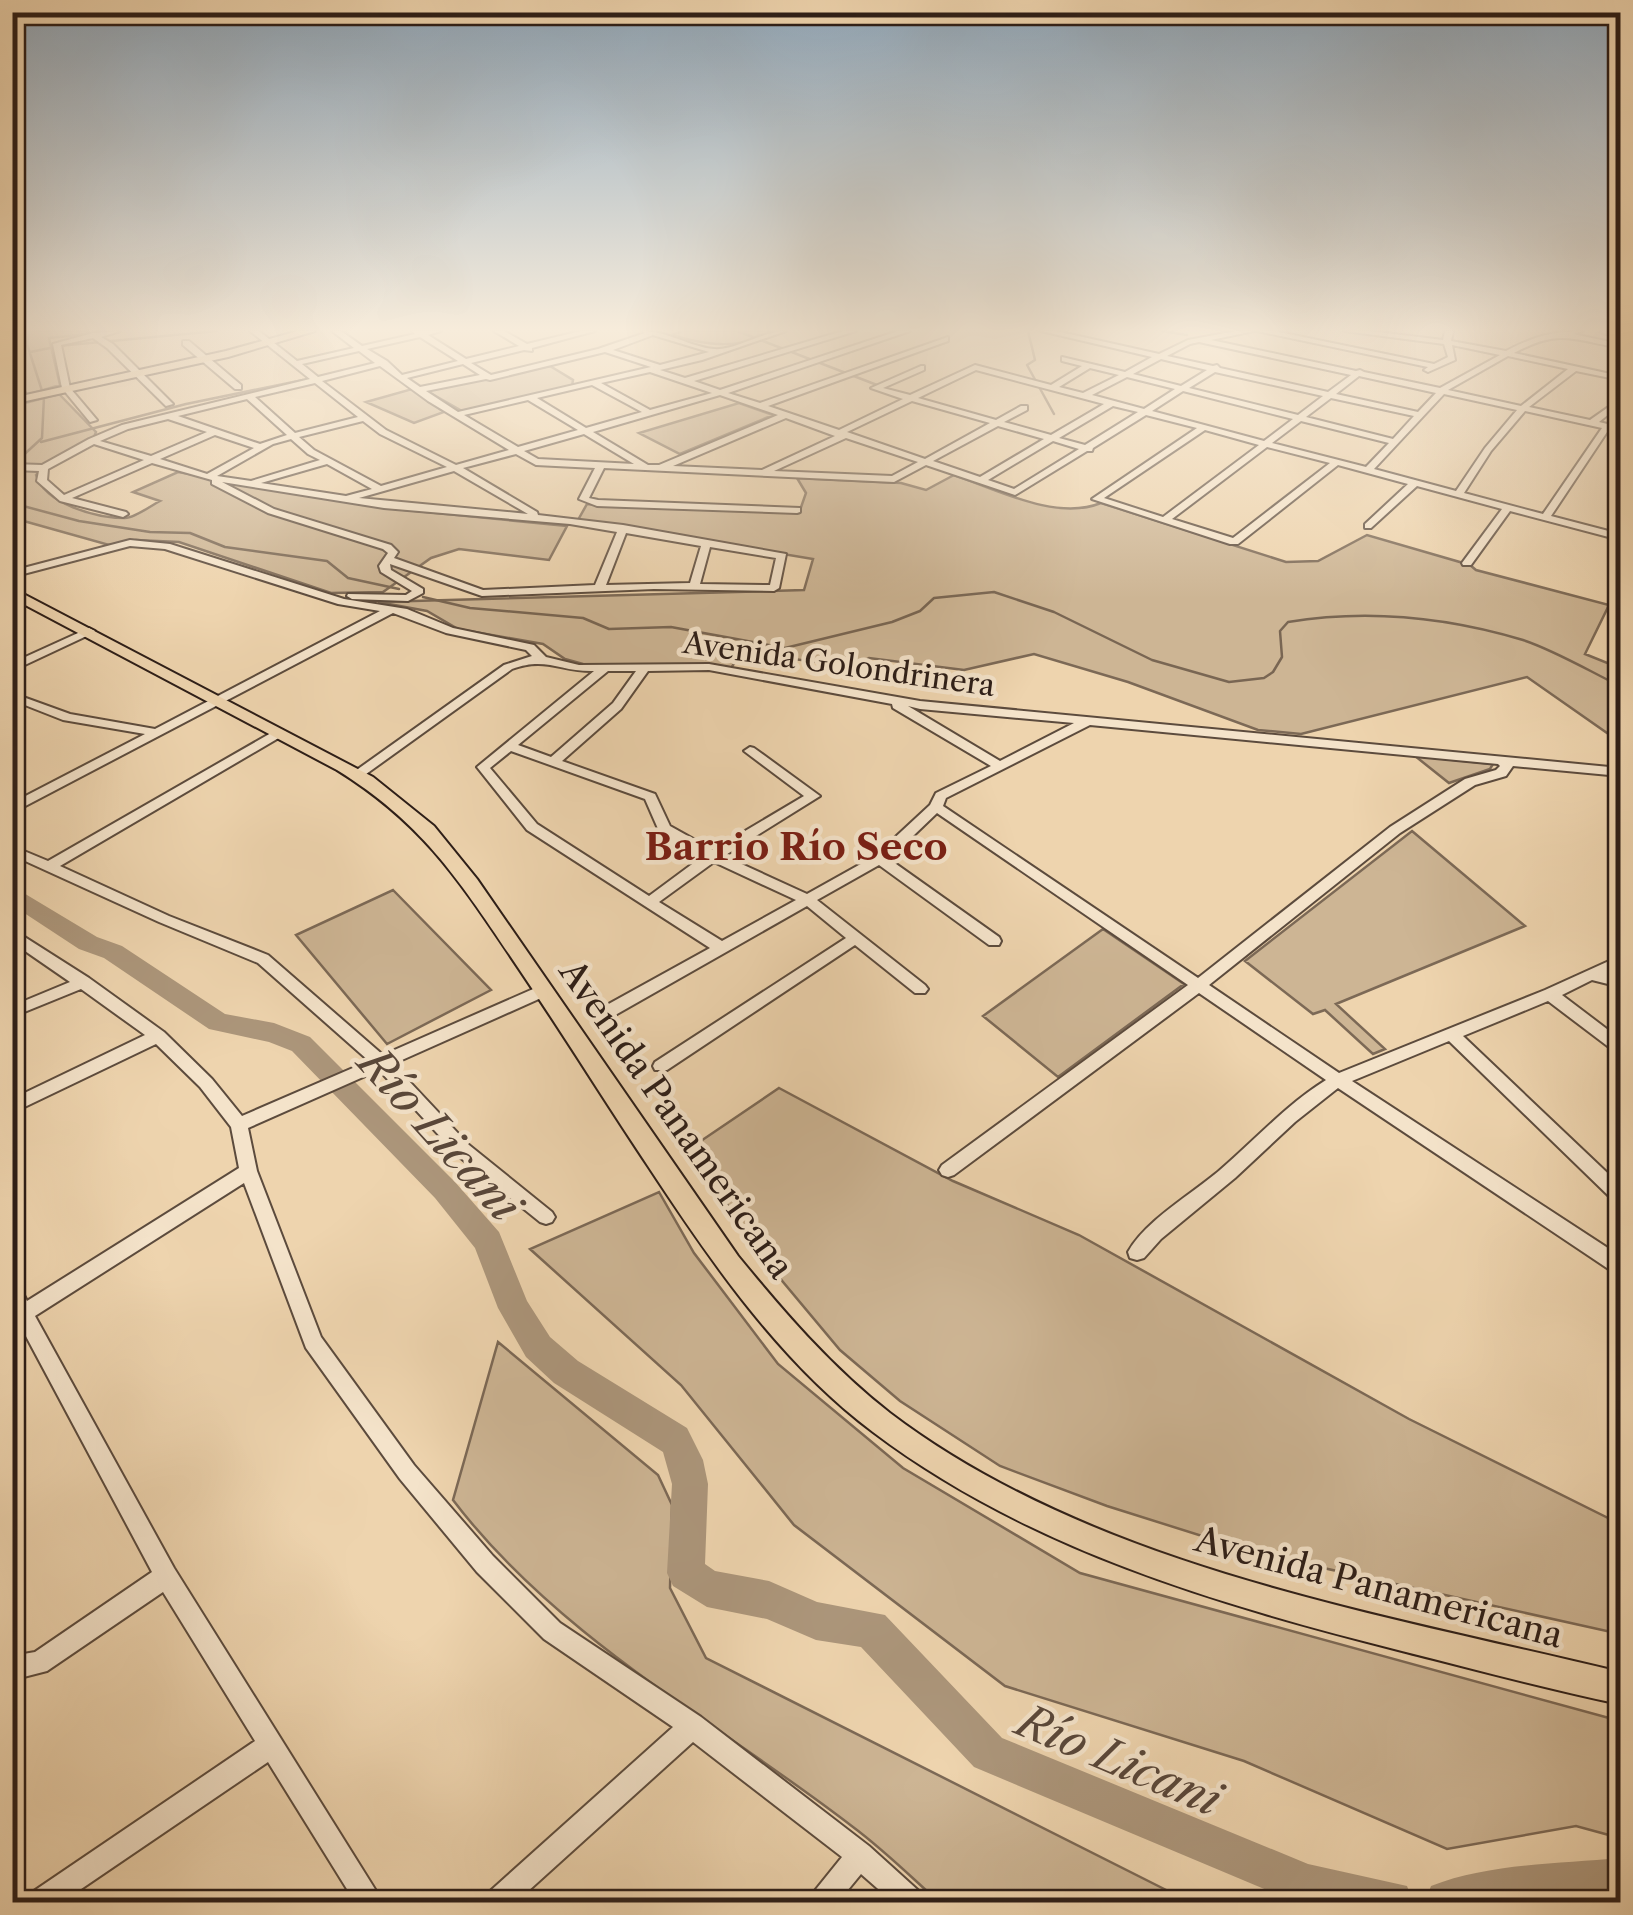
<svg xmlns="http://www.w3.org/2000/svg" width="1633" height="1915" viewBox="0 0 1633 1915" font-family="'Libre Caslon Text',serif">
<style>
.green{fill:#cdb594;stroke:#7c6956;stroke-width:2.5}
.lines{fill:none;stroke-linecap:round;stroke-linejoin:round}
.stream{stroke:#796653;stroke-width:2.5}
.river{fill:#ac967b;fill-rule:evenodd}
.minor-casing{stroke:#5c4b3d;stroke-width:4}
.major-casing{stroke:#2c1d17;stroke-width:4}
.minor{fill:#f4e3ca;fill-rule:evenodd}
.major{fill:#eed4ae;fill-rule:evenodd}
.labels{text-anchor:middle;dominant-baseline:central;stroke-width:9;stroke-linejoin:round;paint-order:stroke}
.far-street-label{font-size:30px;fill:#2c1d17;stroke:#f4e3ca}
.street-label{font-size:35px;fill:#2c1d17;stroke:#f4e3ca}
.neighbourhood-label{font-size:38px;font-weight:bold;fill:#7a1f14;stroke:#f4e3ca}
.near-water-label{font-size:45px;font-style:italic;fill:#59473a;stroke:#f4e3ca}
</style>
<rect width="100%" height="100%" fill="#eed4ae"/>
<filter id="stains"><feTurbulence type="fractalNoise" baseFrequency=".002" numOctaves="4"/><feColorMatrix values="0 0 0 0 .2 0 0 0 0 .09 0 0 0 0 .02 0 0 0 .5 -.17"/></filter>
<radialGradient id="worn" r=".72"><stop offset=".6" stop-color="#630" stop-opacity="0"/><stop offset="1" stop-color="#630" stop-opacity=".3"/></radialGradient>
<path class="green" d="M14,331H87V334L49,338L60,385L27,395L13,366Z
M682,331H769L775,333C737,348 711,347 672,335Z
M550,366L573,380L572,386L462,411L427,391Z
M412,389L444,412L414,423L366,402Z
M59,394L96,432L94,437L49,461L36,475C45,504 96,518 125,518C135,518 150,506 160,501L133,492L178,472L385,508L567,526L549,560L459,549L431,558L383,592L331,593L179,542L136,540L109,545L13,518V422L25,403Z
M739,403L773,415L680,454L639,433Z
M954,475C998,490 1056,521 1101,503L1286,562L1318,561L1367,535L1470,565L1476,570L1609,605L1585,654L1620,668V742L1527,677L1301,734L1258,730L1128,682L1034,654L964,670L869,658L853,667L742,652L731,668L583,664L565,659L543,644L458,629L427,611L378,602L804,590L813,559L578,520L587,504L799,513L806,493L797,478L901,483L926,490Z
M1415,756L1493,764L1490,769L1449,783Z
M1412,831L1525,926L1336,1004L1385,1049L1373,1054L1325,1010L1313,1014L1245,961Z
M393,890L491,990L387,1044L296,935Z
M1103,929L1184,984L1058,1077L983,1016Z
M779,1088L953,1181L1079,1235L1409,1419L1620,1524V1634L1256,1553L1107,1506L1000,1466L900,1401L840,1350L768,1264L689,1149Z
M659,1192L694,1253L778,1364L903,1468L1080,1573L1620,1721V1838L1576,1826L1447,1849L1244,1761L1005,1686L794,1525L681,1385L530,1249Z
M498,1342L658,1475L672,1505L670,1588L706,1658L1190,1902H939C911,1877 884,1850 853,1827C717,1722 558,1638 453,1500Z"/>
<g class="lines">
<path class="stream" d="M737,331L877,385
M1028,331L1035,360L1027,365L1054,414
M1162,331L1187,335
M58,346L217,331
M30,352L50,348
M41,442L186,404L303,380
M17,461L42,438L44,397L27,344L29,331
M12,503L79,521L150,532L190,533L225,547L327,561L348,578L399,589
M423,597L470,608L583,618L609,629L671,627L785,648L892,622L920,611L934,598L994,592L1054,612L1152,660L1229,682L1264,678L1273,672L1282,657L1280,631L1288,622C1367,609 1446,617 1523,640C1556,651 1589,671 1620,686"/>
<path class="river" d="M12,886L97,937L122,946L225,1014L274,1023L310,1037L455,1182L499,1232L527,1301L550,1337L578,1361L687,1428L703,1460L708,1484L705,1564L715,1571L769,1581L817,1602L885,1615L1002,1738L1308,1864L1407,1886L1413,1902H1295L974,1767L861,1647L816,1640L767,1619L707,1607L673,1586L667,1573L672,1484L663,1452L554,1383L526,1357L498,1308L475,1248L435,1198L292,1051L269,1042L209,1029L104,958L79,949L12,905Z
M1620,1858V1902H1425L1431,1886C1489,1863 1559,1864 1620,1858Z"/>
<defs>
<path id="minor" d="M120,331L101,337L113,344L173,404L166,406L107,348L93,338L61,345L70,388L97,420L90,422L62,388L53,344L93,333Z
M250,331H259L297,361L354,348L332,331H341L362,346L415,334L412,331H441L428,335L466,359L519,346L494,331H504L527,344L581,331H595L532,348V351L524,350L471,363L491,375L598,349L645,333L642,331C668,331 690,347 714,349C734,351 762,331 786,331L702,360L660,370L685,378L843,331H856L694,381L720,390L898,331H910L728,393L760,403L948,337V341L768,406L839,430L903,399L871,388L921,366H924V370L883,388L910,395L975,365L1051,385L1082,366L1062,361V357L1125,372L1152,357L1041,331H1056L1159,354L1188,340L1236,331H1254L1211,340L1356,371L1360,370L1364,372L1440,388L1500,355L1452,345L1455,360L1428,372L1424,370L1428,367L1257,331H1274L1434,364L1448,357L1444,344L1344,331H1370L1443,340L1445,331H1453L1451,341L1506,351C1533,337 1552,331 1583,331L1573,334L1620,344V348C1573,340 1560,328 1514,353L1620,376V380L1576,371L1529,407L1590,420L1620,399V405L1599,422L1620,427V431L1609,429L1551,516L1620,534V540L1510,511L1471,565H1463L1462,563L1502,509L1417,486L1371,528H1365V524L1408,484L1338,465L1238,544H1230L1092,499L1197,428L1146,415L1093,448L1092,451H1087L1015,495L926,465L894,482L604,468L589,498L598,500L800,508V512L797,513L597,506L579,499L595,468L536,465L516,454L463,468L537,512L538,515L623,525L786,554L779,588L774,591L654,589L482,596L390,564L391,570L423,589V593L408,601L352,599L347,596L348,594L406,595L412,591L381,572L379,566L388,553L383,549L268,513L212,484V480L152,463L72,498L126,512L128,514L123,517L60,501L37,481L39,471L12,470V464L42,465L89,439L122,425L310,379ZM653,335L709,352L660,365L613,350ZM420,337L458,361L402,375L387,361L367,349ZM1199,342L1351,375L1328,392L1220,368L1217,365L1213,366L1167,356L1190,344ZM359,351L375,363L318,377L302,364ZM605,352L651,367L458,412L426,391L486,379L490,380ZM1508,356L1568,369L1521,406L1448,390ZM1161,359L1207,370L1181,386L1133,374ZM463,364L480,375L420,387L407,378ZM380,366L428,401L509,450L456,465L386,430L322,381ZM1090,368L1119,375L1083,393L1059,387ZM976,370L1104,404L1051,435L1004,422L1027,410V406H1021L996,420L918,398ZM650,372L712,393L650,410L601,383ZM1215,372L1323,396L1298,415L1189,388ZM1359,376L1436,393L1418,412L1336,394ZM1127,377L1175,389L1144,409L1092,395ZM315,383L358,417L295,433L255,397ZM592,385L642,412L586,428L537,398ZM1183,391L1293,419L1264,441L1152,411ZM1444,394L1517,410L1485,448L1456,491L1374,469ZM720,395L778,415L659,465H648L593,432ZM1331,398L1414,416L1393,439L1306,417ZM247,399L287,435L260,444L178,416ZM528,400L578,430L518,447L464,415ZM912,401L990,423L925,459L847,432ZM1113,406L1138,412L1085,445L1059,438ZM1525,411L1602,428L1543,514L1464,493L1491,451ZM786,418L835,436L762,470L673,466ZM168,419L207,432L151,456L100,441L128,429ZM363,421L380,434L447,467L381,486L314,450L299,437ZM1301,421L1389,443L1366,467L1272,443ZM998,426L1044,439L980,477L933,461ZM1205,430L1259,445L1163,517L1104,498ZM584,434L634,464L538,459L524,451ZM215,435L254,448L207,474L160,459ZM846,438L918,462L892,476L774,471ZM291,439L308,454L320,460L251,481L217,476L273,444ZM1053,441L1079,449L1014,489L988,480ZM94,444L144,460L64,495L47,480L48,469ZM1267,447L1330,463L1233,538L1172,519ZM327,464L372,489L346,496L261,483ZM454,471L528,514L359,498ZM222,482L384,508L570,524L617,532L595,585L483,590L394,558L398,552L391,545L274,509ZM626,533L701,546L690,583L606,585ZM710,547L776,558L770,585L700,584Z
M1601,331L1620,332V336L1602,333Z
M183,341H189L241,385V389H235L183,345Z
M12,376L28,398L27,400L20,398L12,386Z
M17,398L21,400L16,415L12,417V401Z
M130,540L170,544L344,599L407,609L453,628L534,645L546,657L579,665L709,664L920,701L1620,768V776L1513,766L1506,776L1475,785L1400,833L1209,985L1339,1073L1545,990L1620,956V967L1607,973L1620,977V987L1592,980L1562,995L1620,1039V1053L1614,1051L1548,1001L1463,1036L1620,1185V1203L1614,1201L1449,1041L1352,1081L1620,1256V1274L1613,1272L1338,1088L1295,1122L1235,1178L1161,1239L1144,1258L1137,1260L1130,1258L1128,1252C1146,1220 1192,1194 1220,1170C1255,1140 1286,1105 1326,1080L1199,993L954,1175L948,1177L942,1175L939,1170L942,1165L1188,985L937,813L889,859L999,937L1001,941L999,945H989L879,865L817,900L925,985L928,989L925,993H915L855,945L667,1070H655L653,1066L655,1062L846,938L807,906L617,1014H605L603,1010L605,1006L710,948L527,830L477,767L594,671C560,672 546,656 512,669L362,777L357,778L351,774L504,665L532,656L526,650L446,633L393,613L12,813V803L145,734L63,720L12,700V693L70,714L155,729L380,611L338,604L165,549L130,546L12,577V571ZM709,670L892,704L893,708L991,766L936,793L930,805L875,856L807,894L724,856L820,796L754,748L750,747L744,751L804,796L713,850L670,826L655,794L562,761L621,709L648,671ZM608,671H636L613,703L551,757L518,745ZM908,706L920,709L1074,723L1000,761ZM1090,725L1498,764L1500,766L1496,770L1465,779L1390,827L1198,978L943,806L946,798ZM511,751L645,799L659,831L703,856L649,896L537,824L490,768ZM714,862L796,900L722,941L659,902Z
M89,628L95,631L93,633L12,671V663Z
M278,729L282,730V736L60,866L169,916L268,955L383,1055L540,986H550L553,990L550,994L393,1064L469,1145L552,1212L555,1217L552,1222L546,1224L540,1222L457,1155L379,1070L248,1128L257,1171L321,1337L414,1465L493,1556L560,1623L701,1717L869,1846L921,1893L925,1902H893L861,1874L838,1902H809L813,1893L842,1857L693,1742L516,1902H484L488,1893L673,1727L544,1639L477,1572L400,1479L306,1348L244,1183L35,1316L174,1568L383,1902H355L268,1762L62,1902H27L31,1893L255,1741L163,1592L47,1671L12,1680V1656L35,1652L152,1572L20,1325L12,1328V1284L19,1286L27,1301L239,1168L231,1127L200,1087L156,1044L12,1113V1099L145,1035L81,989L12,1017V1006L70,982L12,942V929L89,978L164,1032L212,1079L242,1116L369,1061L258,963L159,922L12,855V846L48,861Z"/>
<path id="major" d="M298,331H315L228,357L12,404V398L226,351Z
M12,588L373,777L434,826L477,879L738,1256C784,1312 832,1368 890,1413C1094,1568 1377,1613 1620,1672V1704C1547,1689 1474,1669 1402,1651C1217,1604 1028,1549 873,1432C780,1362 711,1262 648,1166C602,1097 558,1026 511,957C457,877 421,822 337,770L12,598Z"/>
</defs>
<use href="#minor" class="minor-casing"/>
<use href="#major" class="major-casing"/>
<use href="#minor" class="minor"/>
<use href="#major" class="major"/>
</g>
<linearGradient id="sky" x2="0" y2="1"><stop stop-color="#90a8bc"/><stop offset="0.55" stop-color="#f7ecdb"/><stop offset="1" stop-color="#f7ecdb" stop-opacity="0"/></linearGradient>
<rect width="1633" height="599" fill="url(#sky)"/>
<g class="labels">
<g class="far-street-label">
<text transform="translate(839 664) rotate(8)">Avenida Golondrinera</text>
</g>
<g class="street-label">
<text transform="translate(677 1119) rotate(55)">Avenida Panamericana</text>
<text transform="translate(1379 1587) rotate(15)">Avenida Panamericana</text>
</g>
<g class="neighbourhood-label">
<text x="796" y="846">Barrio Río Seco</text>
</g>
<g class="near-water-label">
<text transform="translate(440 1134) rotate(48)">Río Licani</text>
<text transform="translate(1119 1760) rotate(23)">Río Licani</text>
</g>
</g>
<rect width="1633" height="1915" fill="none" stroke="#eed4ae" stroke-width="50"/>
<rect x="15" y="15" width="1603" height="1885" fill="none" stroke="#2c1d17" stroke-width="5"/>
<rect x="25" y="25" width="1583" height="1865" fill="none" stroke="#2c1d17" stroke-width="2.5"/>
<rect width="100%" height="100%" filter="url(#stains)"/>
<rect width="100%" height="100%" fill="url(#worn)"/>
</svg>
